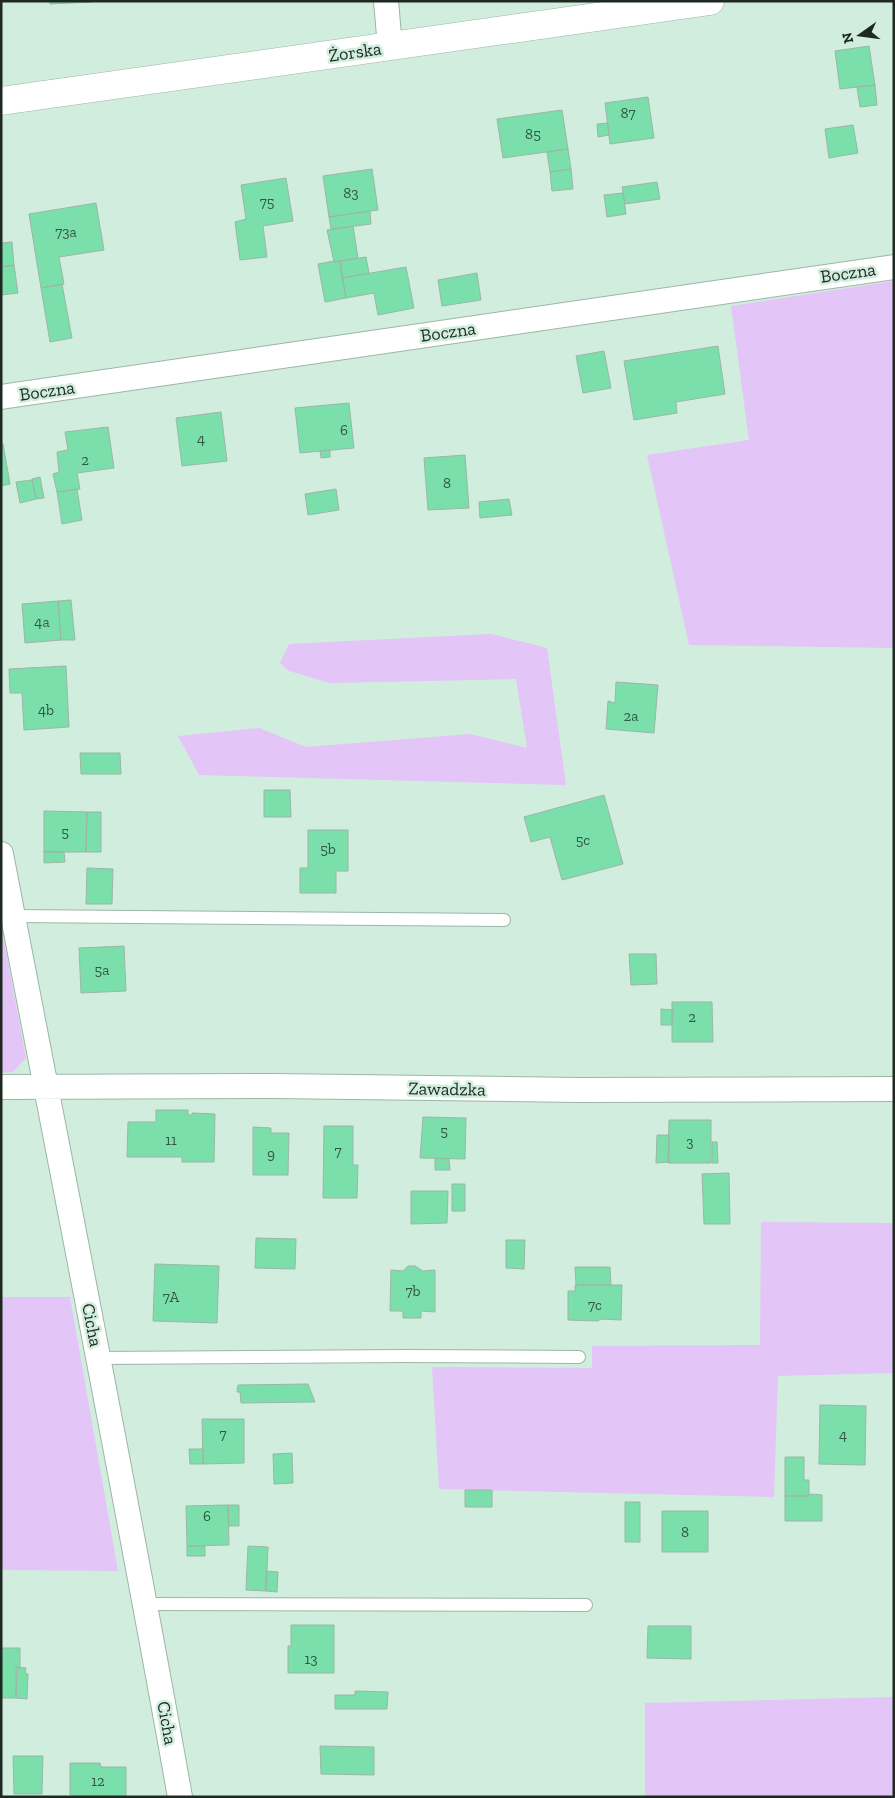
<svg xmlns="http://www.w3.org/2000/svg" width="895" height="1798" viewBox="0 0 895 1798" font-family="'Zilla Slab',serif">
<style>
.green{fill:#e3c5f7}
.building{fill:#7adfab;stroke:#9cb6a7}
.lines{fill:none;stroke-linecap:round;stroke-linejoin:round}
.service-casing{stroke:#9cb6a7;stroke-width:14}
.minor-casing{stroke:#9cb6a7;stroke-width:26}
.tertiary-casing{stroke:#9cb6a7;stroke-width:29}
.service{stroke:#fff;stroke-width:12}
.minor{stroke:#fff;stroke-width:24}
.tertiary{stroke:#fff;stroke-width:28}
.labels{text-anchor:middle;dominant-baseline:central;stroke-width:5;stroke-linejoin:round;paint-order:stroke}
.number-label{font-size:15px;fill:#355645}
.street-label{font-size:18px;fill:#1e2923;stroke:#d1eddd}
</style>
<rect width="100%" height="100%" fill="#d1eddd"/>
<path class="green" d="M894,281V648L689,645L647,455L749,440L731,306Z
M491,634L547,648L566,785L199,775L178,736L259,728L306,747L470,734L527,748L516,679L330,683L289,671L280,663L289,644Z
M1,925L26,1058L13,1072L1,1073Z
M761,1222L894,1223V1373L778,1376L774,1497L439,1489L432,1367L592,1368V1346L760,1345Z
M1,1297H70L118,1571L1,1570Z
M894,1697V1797H645V1703Z"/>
<path class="building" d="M50,1H92V2L50,4Z
M869,46L875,85L840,89L835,51Z
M875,85L877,105L860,107L857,87Z
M648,97L654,138L610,144L605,103Z
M562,110L568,149L503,158L497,119Z
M608,123L609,135L598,137L597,124Z
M853,125L858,153L829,158L825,129Z
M568,149L571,169L550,172L547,152Z
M372,169L378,210L329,217L323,176Z
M571,169L573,189L552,191L550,172Z
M286,178L293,221L263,226L267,257L240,260L235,222L246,219L241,185Z
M657,182L660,199L625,204L622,187Z
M623,193L626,214L607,217L604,195Z
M96,203L104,250L59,257L64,284L41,288L29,214Z
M370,211L371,224L331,229L329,217Z
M353,226L358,258L334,262L327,230Z
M12,242L14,265L1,267V243Z
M366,257L369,273L342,278L340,261Z
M334,261V262L340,261L346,298L325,302L318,264Z
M14,265L18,293L1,295V267Z
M406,267L414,308L378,315L374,293L346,298L342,278Z
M477,273L481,300L442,306L438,280Z
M62,284L72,338L50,342L41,288Z
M718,346L725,394L676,402L677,413L634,420L624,361Z
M604,351L611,388L583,393L576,356Z
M349,403L354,448L300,453L295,408Z
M221,412L227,461L182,466L176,418Z
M108,427L114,468L77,473L80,489L57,492L53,474L59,472L57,452L68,450L65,432Z
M3,444L10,484L1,486V445Z
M330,450V457L321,458L320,451Z
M465,455L469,508L428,510L424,458Z
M40,477L44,498L36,499L32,479Z
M32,480L36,499L20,503L16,482Z
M77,489L82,520L62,524L57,492Z
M336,489L339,510L308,515L305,494Z
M509,499L512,515L480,518L479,502Z
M71,600L75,640H61L58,601Z
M58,601L61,640L25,643L22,604Z
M66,666L69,727L24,730L22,693H10L9,669Z
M616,682L658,685L654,733L606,729L608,701L615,703Z
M80,753H120L121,774H81Z
M264,790H290L291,817H264Z
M604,795L623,864L562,880L550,837L531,842L524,817Z
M44,811L87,812L86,852H44Z
M87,812H101V852H86Z
M308,830H348V871H336V893H300V868H308Z
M44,851L64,852L65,862L44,863Z
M87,868L113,869L112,904H86Z
M124,946L126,991L81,993L79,948Z
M629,954H656L657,984L631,985Z
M672,1002H712L713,1042H672Z
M661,1009L673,1010L672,1025H661Z
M156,1110H188V1115H192V1113L215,1114L214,1162H182V1157H127L128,1122H156Z
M423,1117L466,1118L465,1159L420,1158Z
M669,1120H711V1163H668Z
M324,1126H353V1165H358L357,1198H323Z
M253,1127L271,1128V1133H289L288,1175H253Z
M657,1135H669V1162L656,1163Z
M712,1142H717L718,1163H712Z
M435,1158L449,1159L450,1170H435Z
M729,1173L730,1224H704L702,1174Z
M452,1184H465V1211H452Z
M411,1191H448L447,1223L411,1224Z
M256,1238L296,1239L295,1269L255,1268Z
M506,1240H525L524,1269L506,1268Z
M155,1264L219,1266L217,1323L153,1321Z
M408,1266H415L423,1271L435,1270V1312L421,1311V1318H403V1311H390L391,1270L403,1271Z
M575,1267H610L611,1285H576Z
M575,1285H622L621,1320L601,1319L598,1321L568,1320V1291H575Z
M308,1384L315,1402L241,1403L240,1392H237L238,1385Z
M820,1405L866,1406L865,1465L819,1464Z
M202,1419H244V1463L203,1464Z
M189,1449H203V1464H190Z
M292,1453L293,1483L274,1484L273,1454Z
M785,1457H804V1480H809V1496H785Z
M465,1490H492V1507H465Z
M810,1494L822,1495V1521H785V1496H809Z
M625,1502H640V1542H625Z
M228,1505H239V1526H229Z
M228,1505L229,1545L187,1546L186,1506Z
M662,1511H708V1552H662Z
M187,1546H205V1556H187Z
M248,1546L268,1547L266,1591L246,1590Z
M266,1571L278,1572L277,1592L266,1591Z
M291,1625H334V1673H288V1646H291Z
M648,1626H691V1659L647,1658Z
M1,1648H20V1668H16V1698H1Z
M17,1667L26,1668L25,1673L28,1674L27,1699L16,1698Z
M355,1691L388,1692L387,1709H335V1695H355Z
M320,1746L374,1747V1775L321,1774Z
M13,1756H43L42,1794H14Z
M70,1763H100L101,1767H126V1797H75V1795H70Z"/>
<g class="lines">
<defs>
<path id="service" d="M13,916L504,920
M98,1358L405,1356L579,1357
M145,1604L586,1605"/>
<path id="minor" d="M386,1L390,47
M1,397L894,267
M1,854C61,1168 124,1482 180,1797
M1,1087L273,1086L579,1090L894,1089"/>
<path id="tertiary" d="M1,101L710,1"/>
</defs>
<use href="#service" class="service-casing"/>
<use href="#minor" class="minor-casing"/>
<use href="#tertiary" class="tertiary-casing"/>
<use href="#service" class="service"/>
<use href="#minor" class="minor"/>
<use href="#tertiary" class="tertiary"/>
</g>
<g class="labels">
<g class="number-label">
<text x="628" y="113">87</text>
<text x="533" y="134">85</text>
<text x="351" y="193">83</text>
<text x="267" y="202">75</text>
<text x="66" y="232">73a</text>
<text x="344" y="430">6</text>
<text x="201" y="439">4</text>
<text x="85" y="460">2</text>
<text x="447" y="483">8</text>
<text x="42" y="622">4a</text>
<text x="46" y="710">4b</text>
<text x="631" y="716">2a</text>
<text x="65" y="832">5</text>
<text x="583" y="840">5c</text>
<text x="328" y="849">5b</text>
<text x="102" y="970">5a</text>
<text x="692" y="1017">2</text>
<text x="444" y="1131">5</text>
<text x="171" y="1140">11</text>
<text x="690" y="1142">3</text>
<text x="338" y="1151">7</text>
<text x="271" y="1154">9</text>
<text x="413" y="1291">7b</text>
<text x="171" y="1297">7A</text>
<text x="595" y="1305">7c</text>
<text x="223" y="1434">7</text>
<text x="843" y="1435">4</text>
<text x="207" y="1516">6</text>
<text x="685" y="1532">8</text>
<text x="311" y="1659">13</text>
<text x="98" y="1781">12</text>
</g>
<g class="street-label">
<text transform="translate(355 52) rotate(-8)">Żorska</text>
<text transform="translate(848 273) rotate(-8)">Boczna</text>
<text transform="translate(448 332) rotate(-8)">Boczna</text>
<text transform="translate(47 391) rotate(-8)">Boczna</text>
<text transform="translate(447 1089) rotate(1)">Zawadzka</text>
<text transform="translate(92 1325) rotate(79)">Cicha</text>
<text transform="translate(167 1723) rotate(80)">Cicha</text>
</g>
</g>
<rect width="895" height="1798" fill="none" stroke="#1e2923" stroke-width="5"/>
<g transform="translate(860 35) rotate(256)" stroke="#d1eddd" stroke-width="4" paint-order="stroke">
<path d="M0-4L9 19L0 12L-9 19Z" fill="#1e2923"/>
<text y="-8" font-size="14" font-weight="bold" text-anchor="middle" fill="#1e2923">N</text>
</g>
</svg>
